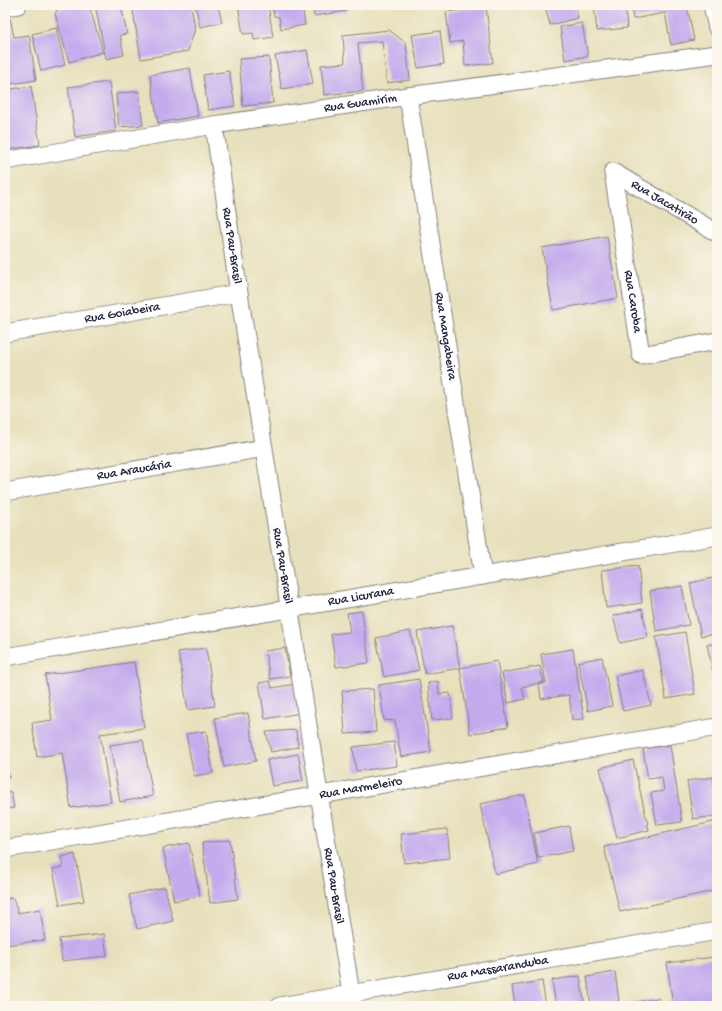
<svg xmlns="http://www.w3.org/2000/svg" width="722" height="1011" viewBox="0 0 722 1011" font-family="'Gochi Hand',sans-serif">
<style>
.building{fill:#c3abed}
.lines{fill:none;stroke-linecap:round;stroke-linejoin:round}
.street-casing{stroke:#84817c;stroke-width:19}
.street{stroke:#fff;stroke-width:17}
.labels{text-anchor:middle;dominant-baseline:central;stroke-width:4;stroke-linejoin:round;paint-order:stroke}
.street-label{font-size:13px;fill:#22223b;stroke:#fbf7ec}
</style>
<rect width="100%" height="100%" fill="#fbf7ec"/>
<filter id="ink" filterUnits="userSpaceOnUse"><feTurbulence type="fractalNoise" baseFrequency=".025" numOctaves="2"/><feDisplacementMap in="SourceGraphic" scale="8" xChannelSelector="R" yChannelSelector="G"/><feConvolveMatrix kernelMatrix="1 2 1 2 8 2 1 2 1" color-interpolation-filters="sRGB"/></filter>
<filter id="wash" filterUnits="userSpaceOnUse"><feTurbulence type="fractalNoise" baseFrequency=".012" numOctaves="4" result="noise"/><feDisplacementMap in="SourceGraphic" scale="16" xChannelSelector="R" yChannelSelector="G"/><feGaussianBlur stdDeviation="0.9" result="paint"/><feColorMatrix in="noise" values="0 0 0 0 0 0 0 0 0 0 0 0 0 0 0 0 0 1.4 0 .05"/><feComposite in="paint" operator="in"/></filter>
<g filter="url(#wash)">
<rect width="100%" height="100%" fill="#e7e0bc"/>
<g id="blocks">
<path class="building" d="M74,5H89L103,52L69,62L55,14L57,10Z
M95,5H121L127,34L120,35L124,55L106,59Z
M132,5H191L195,29L188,51L141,59Z
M195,5H218L222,22L200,27Z
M238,5H268L273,37L254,40L253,33L243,34Z
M272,5H302L305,25L281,29L279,17L274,16Z
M312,5H346L347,11L314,16Z
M545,5H575L578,18L550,25Z
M594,5H625L627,28L597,31Z
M631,5H687L694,40L671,45L665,13L633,19Z
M486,7L493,63L465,66L463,41L450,43L446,12Z
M10,18L14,37L29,35L36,80L5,85V19Z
M582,23L588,56L565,60L560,27Z
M56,28L65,65L41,71L32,34Z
M389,30L406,43L410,80L387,83L382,41L358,43L363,91L324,95L321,65L345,63L343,35Z
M440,31L444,64L418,68L412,35Z
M307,50L313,84L282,89L275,56Z
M269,57L273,103L243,106L239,59Z
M190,68L198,116L158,123L150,75Z
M229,71L235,106L208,110L203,75Z
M109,82L116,131L75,137L68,87Z
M31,86L40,145L5,150V90Z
M139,91L143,125L119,127L116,94Z
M607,236L618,298L553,310L542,248Z
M638,566L642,603L606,608L602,570Z
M717,577V633L701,636L690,583Z
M682,586L689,625L656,631L650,591Z
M642,609L648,637L620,643L613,616Z
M362,611L369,663L336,667L331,634L350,632L347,613Z
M452,626L460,668L425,674L417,632Z
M410,631L419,670L384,677L376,638Z
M685,632L695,694L666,699L656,637Z
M717,643V684H716L707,645Z
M206,648L215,706L188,710L178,652Z
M285,648L290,676L270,679L265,651Z
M573,649L584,719L572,720L569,695L541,699L539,684L546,683L541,654Z
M602,657L612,706L588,711L578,662Z
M497,661L508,727L470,734L460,668Z
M134,662L144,728L100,734L111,802L71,808L62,753L37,757L32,723L52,720L45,675Z
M540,666L544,682L522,687L525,699L508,703L502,673Z
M643,670L651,705L623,711L615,676Z
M419,679L431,752L401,757L395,721L384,720L379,685Z
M270,681L272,688L296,684L301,713L265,719L259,683Z
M438,681L439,694L450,693L453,718L432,720L428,683Z
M373,689L376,732L345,734L342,691Z
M248,713L256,761L224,767L215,718Z
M296,730L298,747L271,752L266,732Z
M206,731L213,773L194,776L186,734Z
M143,740L153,796L120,802L110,745Z
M394,742L397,766L356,771L353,747Z
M670,745L682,822L657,825L651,793L664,791L662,777L648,779L643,749Z
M298,754L303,781L272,786L267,760Z
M633,760L649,830L617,838L600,768Z
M6,763L9,778L5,779V764Z
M713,777L717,803V816L693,819L687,781Z
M11,792L14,808L5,809V793Z
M524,795L538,864L495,874L480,804Z
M717,821V890L620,912L604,847Z
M569,826L573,851L538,858L534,833Z
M447,829L450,858L404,863L401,834Z
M230,840L238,899L210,903L202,843Z
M189,843L200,896L174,901L163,848Z
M75,854L84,901L60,905L53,869L63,867L61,857Z
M165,887L173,921L137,929L129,895Z
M13,898L18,913L40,909L45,940L5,945V899Z
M104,934L107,956L62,961L59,939Z
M714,957L717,979V1006H673L667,963Z
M615,972L619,1001L591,1006L587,977Z
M580,976L585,1006H556L552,980Z
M542,981L546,1006H515L512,986Z
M658,998L660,1006H621V1005Z"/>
</g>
</g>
<g filter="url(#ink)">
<use href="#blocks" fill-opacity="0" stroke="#84817c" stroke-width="1"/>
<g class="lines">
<defs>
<g id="street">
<path d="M712,5L717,28"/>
<path d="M5,7L18,5"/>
<path id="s1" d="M408,96L483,576"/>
<path id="s2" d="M214,125L239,293L353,1006"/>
<path id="s3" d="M5,161L214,125L408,96L717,54"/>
<path id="s4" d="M613,172L641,355L717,341"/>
<path id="s5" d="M613,172L717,233"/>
<path id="s6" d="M5,333L239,293"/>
<path id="s7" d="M5,492L264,448"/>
<path id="s8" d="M5,657L717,536"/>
<path id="s9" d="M5,849L717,727"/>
<path id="s10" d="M280,1006L717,931"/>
</g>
</defs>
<use href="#street" class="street-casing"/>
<use href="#street" class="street"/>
</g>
</g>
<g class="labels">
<g class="street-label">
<text stroke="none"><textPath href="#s3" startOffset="360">Rua Guamirim</textPath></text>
<text stroke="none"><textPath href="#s5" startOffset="60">Rua Jacatirão</textPath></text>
<text stroke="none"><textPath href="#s2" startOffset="122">Rua Pau-Brasil</textPath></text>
<text stroke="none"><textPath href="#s4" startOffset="131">Rua Caroba</textPath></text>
<text stroke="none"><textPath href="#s6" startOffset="119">Rua Goiabeira</textPath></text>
<text stroke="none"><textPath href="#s1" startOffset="243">Rua Mangabeira</textPath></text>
<text stroke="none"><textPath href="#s7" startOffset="131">Rua Araucária</textPath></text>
<text stroke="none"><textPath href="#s2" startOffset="446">Rua Pau-Brasil</textPath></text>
<text stroke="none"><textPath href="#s8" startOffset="361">Rua Licurana</textPath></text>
<text stroke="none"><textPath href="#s9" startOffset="361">Rua Marmeleiro</textPath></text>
<text stroke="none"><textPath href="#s2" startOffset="770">Rua Pau-Brasil</textPath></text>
<text stroke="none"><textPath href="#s10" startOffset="221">Rua Massaranduba</textPath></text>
</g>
</g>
<rect width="722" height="1011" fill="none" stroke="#fbf7ec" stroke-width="20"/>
</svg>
